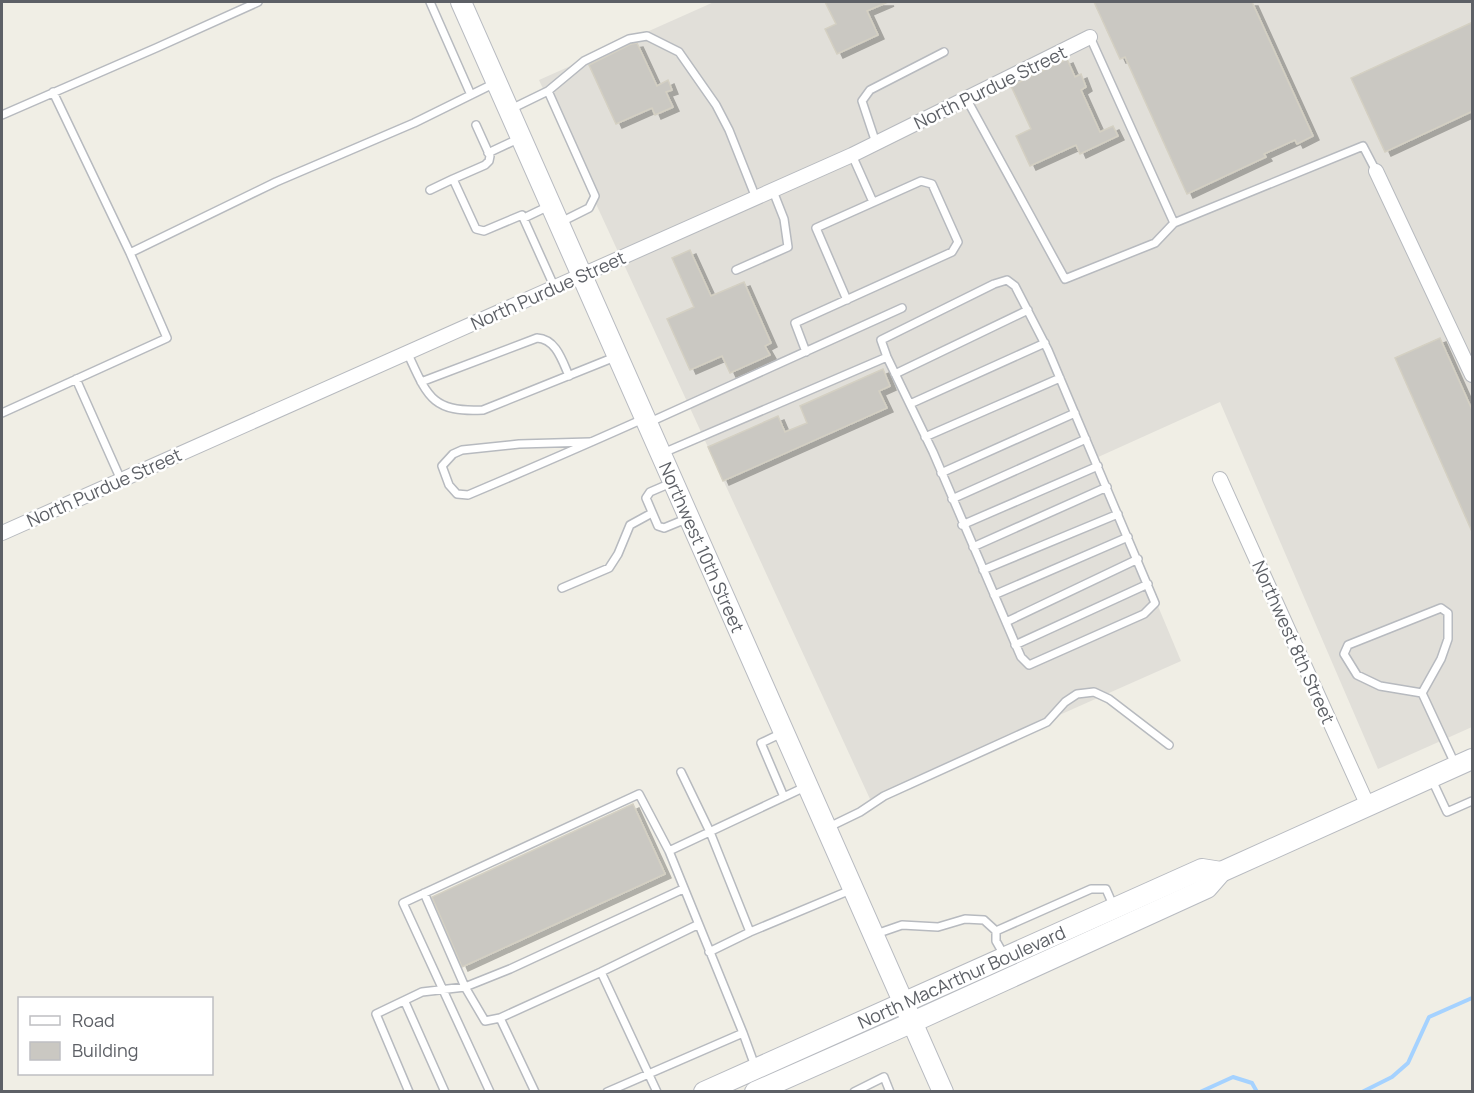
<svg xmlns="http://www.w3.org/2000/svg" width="1474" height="1093" viewBox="0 0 1474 1093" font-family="Manrope,sans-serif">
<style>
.industrial{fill:#e1dfd9}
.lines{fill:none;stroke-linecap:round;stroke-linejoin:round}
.stream{stroke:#a5d2ff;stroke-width:4}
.building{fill:#cac8c2;stroke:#d4d0c3;stroke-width:1.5;filter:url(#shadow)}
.lane-casing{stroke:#b7babf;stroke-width:10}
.street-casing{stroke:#b7babf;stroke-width:16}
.secondary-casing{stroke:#b8bbc1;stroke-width:22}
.lane{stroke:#fff;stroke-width:7}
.street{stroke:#fff;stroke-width:14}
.secondary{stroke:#fff;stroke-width:20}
.labels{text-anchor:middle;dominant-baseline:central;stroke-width:5;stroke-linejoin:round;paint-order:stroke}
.street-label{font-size:18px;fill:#5d6066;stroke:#fff}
</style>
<defs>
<filter id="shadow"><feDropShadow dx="6" dy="4" stdDeviation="0" flood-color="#0004"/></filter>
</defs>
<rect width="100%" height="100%" fill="#f0eee5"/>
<path class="industrial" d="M714,2H1472V727L1378,769L1220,402L1096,458L1181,661L870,799L539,80Z"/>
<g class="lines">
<path class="stream" d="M1200,1092L1233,1077L1252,1083L1257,1092
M1362,1092L1392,1077L1408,1063L1429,1017L1472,998"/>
</g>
<path class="building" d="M825,2H888L867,11L878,35L837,54L825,29L836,24Z
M1094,2H1252L1313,136L1297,144L1295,140L1264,154L1266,157L1187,194L1125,57L1120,59Z
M1473,22V111L1385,152L1351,78Z
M637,43L657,86L668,80L672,90L666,92L673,107L655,115L652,108L616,124L589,65L631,44Z
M1067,59L1075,77L1081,74L1086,87L1081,90L1100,132L1113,126L1118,136L1080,154L1076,145L1030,166L1016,136L1031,129L1011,86Z
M690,250L711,296L744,282L771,343L765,346L770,355L730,373L722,356L690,370L667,319L694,307L672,258Z
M1440,338L1473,412V534L1395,358Z
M883,369L890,386L879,391L887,408L723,481L708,447L778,416L785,432L807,423L800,406Z
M633,804L665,874L462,967L432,897Z"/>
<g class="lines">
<defs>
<path id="lane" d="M430,2L471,95
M548,91L595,196L589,208L561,222
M966,98L1065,279L1155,243L1174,223L1090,37
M511,109L548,91L584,61L629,39L647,36L679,52L716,105L729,130L756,198
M2,115L156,48L258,2
M476,125L490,156L489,161L485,165L453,179L476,229L484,231L522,215L554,286
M876,143L862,101L870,90L944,52
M488,153L518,139
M852,155L873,202
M430,190L453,179
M524,218L549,206
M1174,223L1363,146L1376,171
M130,253L276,182L414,123L495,83
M736,270L788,247L784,219L773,191
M1007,280L1015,286L1048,350L1155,603L1144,614L1029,665L1021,657L933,452L887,357L881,340L994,284Z
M407,352C427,395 431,413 483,410L615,357
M806,352L795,323L952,252L958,242L932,184L921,181L816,228L847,300
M895,374L1028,310
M76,379L121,480
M421,382L537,338C556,339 562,360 569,376
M910,404L1045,343
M2,413L167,338L130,253L53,92
M650,422L902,308
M925,437L1060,378
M590,442L519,444L462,450L453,454L442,466L449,485L457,494L468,495C527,470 585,445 643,419
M663,453L887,357
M941,473L1075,413
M671,483L650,492L646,498L658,526L664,528L686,519
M952,499L1086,439
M962,525L1098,466
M973,547L1107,487
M983,570L1118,514
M562,588L609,568L618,554L630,525L652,513
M994,595L1128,537
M1006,622L1138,559
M1015,645L1148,584
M1422,693L1380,686L1357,675L1344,654L1348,645L1441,608L1448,613V639L1441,659L1422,693L1455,764
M782,733L761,743L784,797
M681,772L710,832L750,932L709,952
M1432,780L1447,812L1472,801
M829,827L860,812L884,796L1047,722L1065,702L1077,694L1094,692L1109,699L1169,745
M669,851L805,787
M750,932L853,889
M876,934L902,925L938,927L965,919L984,920L996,931
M1004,955L996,941V931L1091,889H1106L1113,905
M601,972L657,1092
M405,1002L445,1092
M500,1018L485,1021L465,987L510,969L683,889
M743,1033L755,1066
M409,1092L376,1014L422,992L465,987L424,893
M490,1092L403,903L639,794L669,851L743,1033L607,1092
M535,1092L500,1018L601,972L697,925
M854,1092L884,1077L890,1092"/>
<path id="street" d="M1376,171L1472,375
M1220,479L1368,806
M2,533L852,155L1090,37"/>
<g id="secondary">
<path id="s1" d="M461,2L943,1092"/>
<path id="s2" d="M704,1092L1202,869L1221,872"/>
<path d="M755,1092L913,1022L1207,888L1221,872L1472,759"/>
</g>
</defs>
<use href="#lane" class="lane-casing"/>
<use href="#street" class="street-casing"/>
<use href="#secondary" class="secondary-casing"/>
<use href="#lane" class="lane"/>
<use href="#street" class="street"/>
<use href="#secondary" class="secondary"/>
</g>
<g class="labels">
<g class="street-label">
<text transform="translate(990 87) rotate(-26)">North Purdue Street</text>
<text transform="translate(548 290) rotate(-24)">North Purdue Street</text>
<text transform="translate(104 487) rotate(-24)">North Purdue Street</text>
<text stroke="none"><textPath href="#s1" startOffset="596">Northwest 10th Street</textPath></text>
<text transform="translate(1294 642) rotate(66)">Northwest 8th Street</text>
<text stroke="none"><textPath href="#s2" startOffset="282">North MacArthur Boulevard</textPath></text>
</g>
</g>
<rect width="1474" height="1093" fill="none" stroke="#5d6066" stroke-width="6"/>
<rect x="18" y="997" width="195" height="78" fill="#ffffff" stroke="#bebfc2" stroke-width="1.5"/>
<rect x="30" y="1016" width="30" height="9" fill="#ffffff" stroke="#bebfc2" stroke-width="1.5"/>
<text x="72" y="1027" font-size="18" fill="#5d6066">Road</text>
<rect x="30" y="1042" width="30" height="18" fill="#cac8c2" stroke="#bebfc2" stroke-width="1.5"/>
<text x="72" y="1057" font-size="18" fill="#5d6066">Building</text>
</svg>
